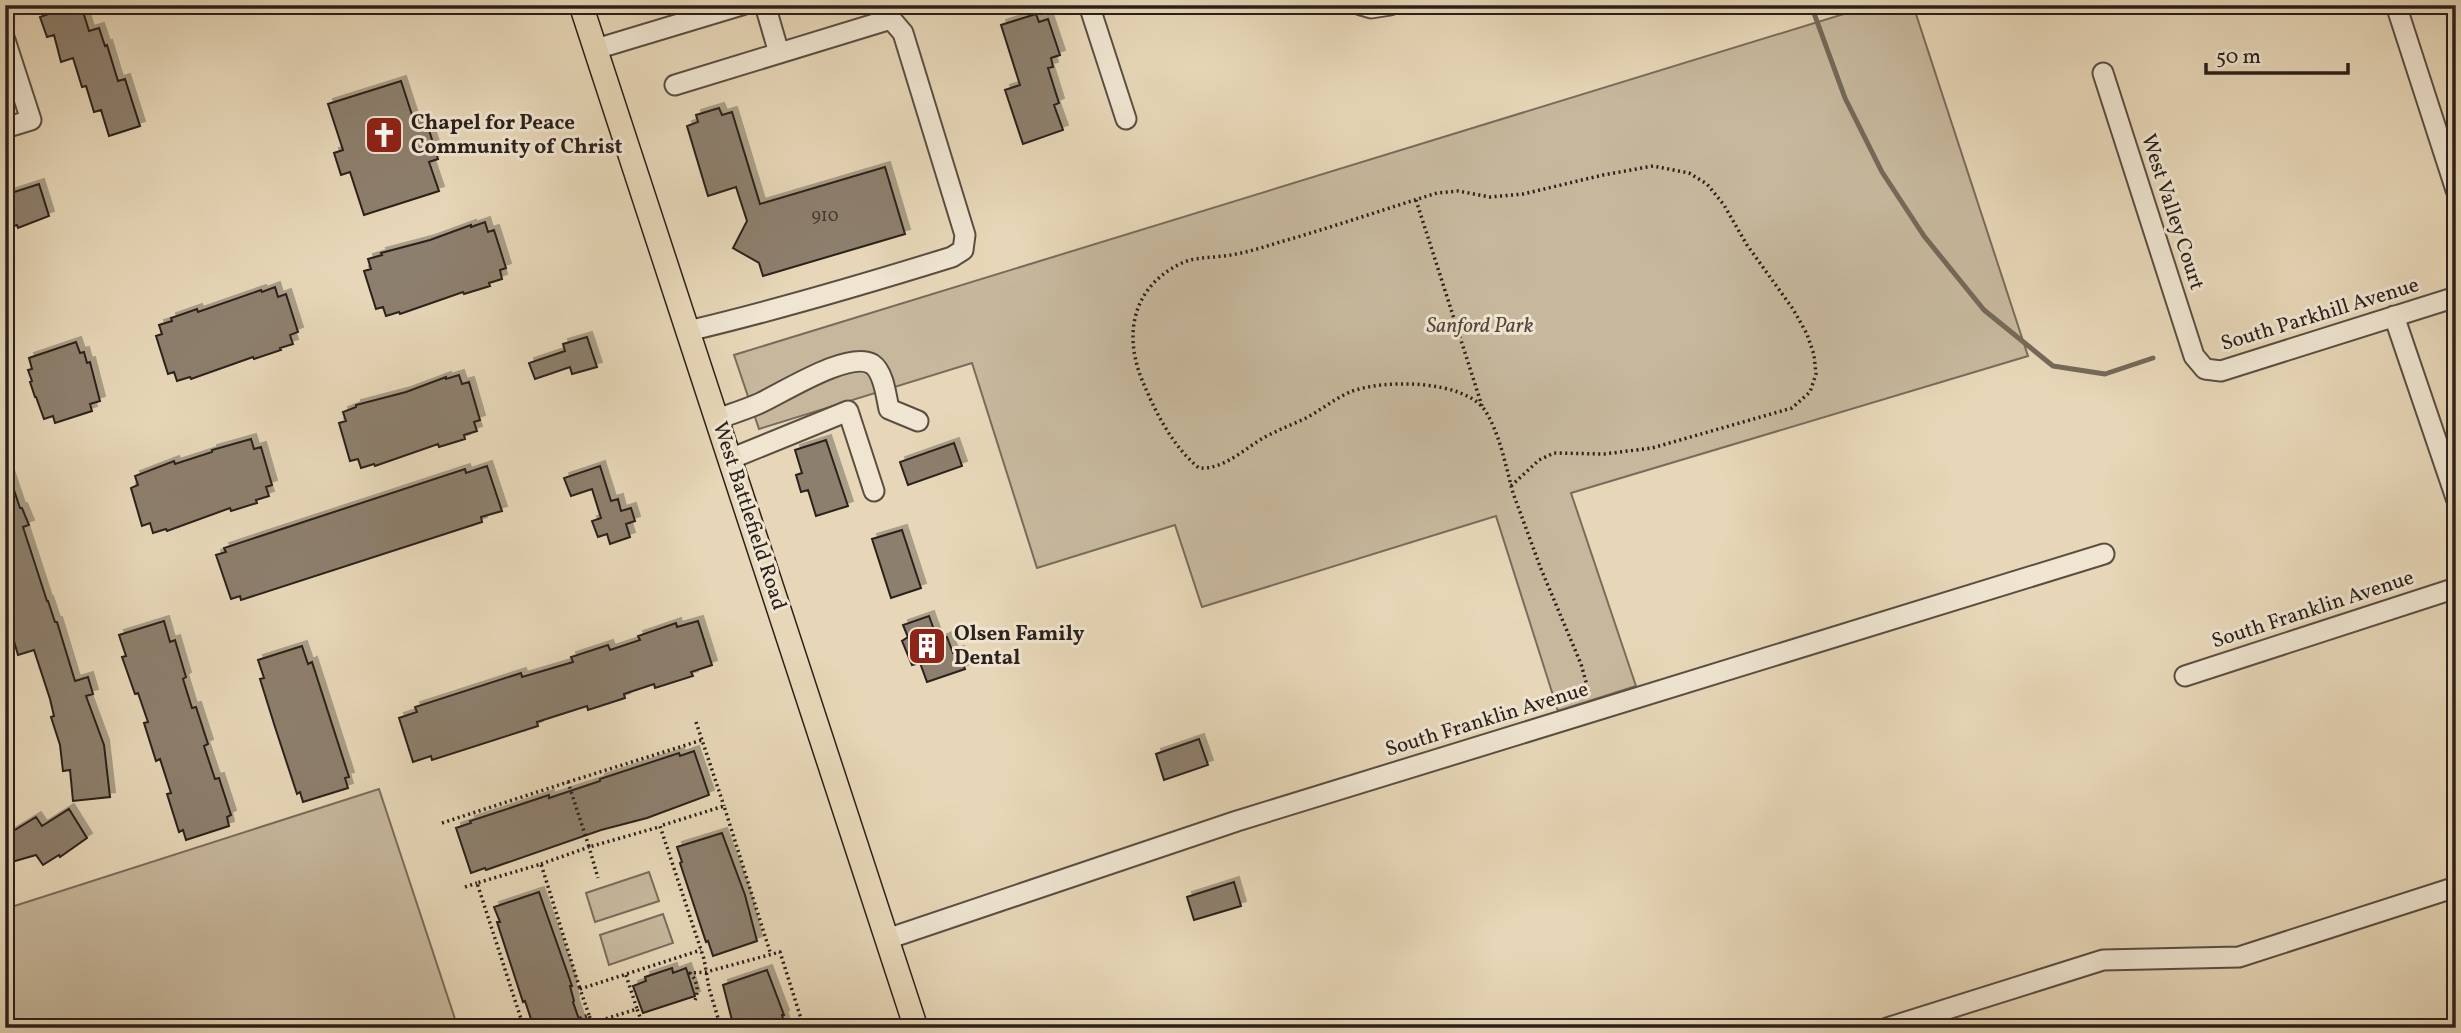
<svg xmlns="http://www.w3.org/2000/svg" width="2461" height="1033" viewBox="0 0 2461 1033" font-family="Vollkorn,serif">
<style>
.green{fill:#c7b89d;stroke:#796c5c;stroke-width:2}
.lines{fill:none;stroke-linecap:round;stroke-linejoin:round}
.stream{stroke:#756959;stroke-width:5}
.building{fill:#8d7f6d;stroke:#2b201b;stroke-width:2;filter:url(#shadow)}
.minor-casing{stroke:#5a4e42;stroke-width:23}
.major-casing{stroke:#2b201b;stroke-width:26}
.path{stroke:#2b201b;stroke-width:3.5;stroke-dasharray:2 3.5;stroke-linecap:butt}
.minor{stroke:#efe5d1;stroke-width:19}
.major{stroke:#e7d7b8;stroke-width:23}
.labels{text-anchor:middle;dominant-baseline:central;stroke-width:6;stroke-linejoin:round;paint-order:stroke}
.number-label{font-size:18px;fill:#443830}
.poi-label{font-size:21px;font-weight:bold;fill:#2b201b;stroke:#efe5d1;text-anchor:start}
.street-label{font-size:21px;fill:#2b201b;stroke:#efe5d1}
.park-label{font-size:21px;font-style:italic;fill:#52463c;stroke:#efe5d1}
</style>
<defs>
<filter id="shadow"><feDropShadow dx="5" dy="-5" stdDeviation="0" flood-color="#0004"/></filter>
</defs>
<rect width="100%" height="100%" fill="#e7d7b8"/>
<filter id="stains"><feTurbulence type="fractalNoise" baseFrequency=".00286" numOctaves="4"/><feColorMatrix values="0 0 0 0 .2 0 0 0 0 .09 0 0 0 0 .02 0 0 0 .5 -.17"/></filter>
<radialGradient id="worn" r=".72"><stop offset=".6" stop-color="#630" stop-opacity="0"/><stop offset="1" stop-color="#630" stop-opacity=".3"/></radialGradient>
<path class="green" d="M1873,5H1913L2028,356L1571,493L1636,686L1558,711L1496,516L1202,607L1175,525L1037,568L972,363L759,429L734,355Z
M379,789L458,1028H5V909Z
M649,872L659,901L595,922L586,893Z
M663,914L673,943L609,965L600,935Z"/>
<g class="lines">
<path class="stream" d="M1811,5L1845,98L1882,172L1924,236L1984,310L2053,366L2105,374L2153,358"/>
</g>
<path class="building" d="M49,5H81L89,31L99,28L105,46L107,45L118,81L125,79L140,126L109,136L101,110L94,112L86,86L82,87L73,58L61,62L54,35L47,37L40,17L51,13Z
M1036,14L1039,22L1048,19L1060,55L1051,58L1053,67L1048,68L1059,103L1054,105L1063,130L1023,144L1005,90L1020,85L1001,25Z
M401,81L414,121L425,117L438,159L429,162L439,191L364,215L350,172L341,175L334,153L343,150L328,104Z
M719,108L722,115L732,112L760,204L885,167L905,234L763,276L759,263L733,248L747,221L736,187L708,196L687,126L698,122L696,115Z
M39,184L49,216L18,228L17,225L5,229V195Z
M485,222L488,232L494,230L506,268L500,270L502,279L489,283L490,286L464,294L463,292L400,314L399,312L386,316L383,307L376,309L364,271L371,269L368,259L382,255L381,253L430,240L471,225V227Z
M275,287L278,297L286,294L298,332L290,335L293,344L280,348L281,350L254,359L253,357L191,379L190,377L177,381L174,372L168,374L156,336L162,334L159,325L172,321L171,318L197,309L198,312L261,290L262,292Z
M587,337L597,367L572,374L570,367L535,379L529,363L565,351L563,344Z
M76,342L80,353L84,352L87,363L90,362L100,401L90,404L92,411L55,423L53,416L44,419L36,397H35L30,382L32,381L28,370L32,369L29,358Z
M459,375L462,384L469,382L480,420L474,422L477,431L464,435L465,439L439,447L438,444L375,466L374,464L361,468L358,459L350,461L339,423L346,421L343,412L356,407V405L406,392L446,377V379Z
M251,439L254,449L261,447L272,485L266,487L269,496L256,500L257,503L231,511L230,508L167,531L166,529L153,533L150,523L142,526L131,488L138,485L135,476L174,461L175,464L212,452V450Z
M826,440L848,506L816,516L808,490L801,492L796,475L802,473L795,450Z
M954,443L962,466L908,485L900,462Z
M487,466L502,511L481,517L482,522L241,600L240,596L231,599L216,555L226,552L224,548L465,469L466,473Z
M600,466L611,501L618,499L621,511L631,508L635,521L626,524L630,537L610,544L607,534L598,537L592,521L601,518L592,489L571,496L564,478Z
M8,472L20,508H22L29,525L23,527L47,601H48L55,622H57L75,681L88,677L93,694L86,696L104,745L110,797L73,801L70,770L63,771L60,745L51,717L54,716L50,699L34,650L18,655L5,610V607L11,605L5,586V473Z
M902,530L921,588L891,598L872,539Z
M929,616L938,641L947,637L953,653L959,651L965,669L927,682L920,663L912,665L902,641L908,637L903,625Z
M164,621L170,642L175,640L186,677L183,679L192,708L196,707L208,744L204,746L215,779L219,778L231,815L227,817L229,826L186,840L183,830L179,832L167,794L171,793L160,759L156,761L144,723L148,722L138,693L135,694L122,657L126,656L119,635Z
M698,621L712,665L691,672L693,676L655,688L654,684L624,694L625,698L588,710L587,706L537,722L538,726L432,760L431,756L413,762L399,718L417,712L415,707L521,673L522,677L573,662L571,657L608,645L610,650L640,640L638,636L676,623L677,627Z
M302,646L308,664L312,662L349,777L345,778L348,788L303,802L300,792L297,794L275,727L260,679L264,678L258,660Z
M1199,739L1208,765L1164,780L1156,754Z
M694,751L709,795L647,818L601,830L486,870L485,868L471,873L456,828L471,823L470,821L501,811L549,795V798L600,781V779L679,753L680,756Z
M69,809L87,838L60,857L59,855L43,865L36,855L5,864V836L36,817L42,826Z
M722,833L745,895L757,941L713,956L708,941L706,942L680,863L682,862L677,847Z
M1234,882L1241,906L1194,920L1187,897Z
M539,892L572,986H570L574,1001L573,1002L582,1028H534L525,1001L523,1002L497,922H500L494,907Z
M672,968L673,973L686,968L695,996L643,1013L633,986L646,981L645,977Z
M767,970L784,1015H782L786,1028H734L723,985Z"/>
<g class="lines">
<defs>
<path id="minor" d="M765,5L779,53
M1089,5L1126,119
M1361,5L1371,8L1390,5
M2396,5L2456,190
M5,40L31,120L5,128
M596,49L742,5
M2103,73L2194,356L2205,369L2221,371L2456,297
M675,85L891,19
M2394,316L2456,498
M688,331C777,310 865,284 952,257L963,250L965,235L903,33L891,19L885,5
M717,419C731,414 744,410 758,404C781,394 848,350 872,364C884,372 886,396 889,409L918,421
M730,459L848,411L874,491
M2185,676L2456,588
M887,939L1237,821L2104,554
M1887,1028L2103,960L2239,957L2456,887"/>
<path id="major" d="M581,5L916,1028"/>
</defs>
<use href="#minor" class="minor-casing"/>
<use href="#major" class="major-casing"/>
<path class="path" d="M1416,200L1482,406
M1511,486L1539,460L1554,453L1604,454L1652,448L1792,408L1810,392L1816,374L1814,355L1807,334L1793,309L1747,245L1724,205L1707,184L1689,173L1653,166L1603,175L1523,194L1490,197L1458,191L1437,193C1385,209 1333,227 1280,242C1261,248 1242,254 1223,256C1209,258 1195,257 1182,263C1133,286 1123,333 1142,380C1155,411 1172,446 1199,468C1224,470 1245,448 1265,437C1278,430 1291,425 1304,419C1320,411 1334,399 1350,392C1382,379 1466,379 1486,412C1500,435 1506,467 1513,493L1541,569L1581,664L1590,696
M696,722L702,740
M568,782L702,740L724,806
M442,823L568,782L589,847L659,827
M541,864L589,847L598,878
M465,887L477,883
M626,975L637,1009
M695,1000C699,991 697,980 690,973L706,972L780,952L804,1028
M589,1015L580,989L701,950
M524,1028L477,883L541,864L580,989
M554,1028L589,1015L592,1023L637,1009L644,1028
M721,1028L709,988L704,959L660,826L724,806L771,955"/>
<use href="#minor" class="minor"/>
<use href="#major" class="major"/>
</g>
<defs>
<symbol id="church-square" viewBox="-11 -11 22 22"><rect x="-9" y="-9" width="18" height="18" rx="4" fill="#8f2418" stroke="#efe5d1"/><path d="M-1.2-6h2.4v3.5h3.3v2.4h-3.3V6h-2.4V-.1h-3.3v-2.4h3.3Z" fill="#fff"/></symbol>
<symbol id="building-square" viewBox="-11 -11 22 22"><rect x="-9" y="-9" width="18" height="18" rx="4" fill="#8f2418" stroke="#efe5d1"/><path d="M-4-6H4V6H1V3H-1V6H-4ZM-2.5-4.3h1.7v1.8h-1.7ZM.8-4.3h1.7v1.8H.8ZM-2.5-1h1.7V.8h-1.7ZM.8-1h1.7V.8H.8Z" fill="#fff"/></symbol>
</defs>
<g fill-rule="evenodd">
<use href="#church-square" x="362" y="113" width="44" height="44"/>
<use href="#building-square" x="905" y="624" width="44" height="44"/>
</g>
<g class="labels">
<g class="number-label">
<text x="825" y="216">910</text>
</g>
<g class="poi-label">
<text x="411" y="123">Chapel for Peace<tspan x="411" dy="24">Community of Christ</tspan></text>
<text x="954" y="634">Olsen Family<tspan x="954" dy="24">Dental</tspan></text>
</g>
<g class="street-label">
<text transform="translate(2172 212) rotate(72)">West Valley Court</text>
<text transform="translate(2320 315) rotate(-17)">South Parkhill Avenue</text>
<text transform="translate(749 516) rotate(72)">West Battlefield Road</text>
<text transform="translate(2313 610) rotate(-18)">South Franklin Avenue</text>
<text transform="translate(1487 720) rotate(-17)">South Franklin Avenue</text>
</g>
<g class="park-label">
<text x="1480" y="326">Sanford Park</text>
</g>
</g>
<rect width="2461" height="1033" fill="none" stroke="#e7d7b8" stroke-width="28"/>
<rect x="7" y="7" width="2447" height="1019" fill="none" stroke="#2b201b" stroke-width="3.5"/>
<rect x="14" y="14" width="2433" height="1005" fill="none" stroke="#2b201b" stroke-width="2"/>
<path d="M2206 63v10h142v-10" fill="none" stroke="#2b201b" stroke-width="3.5"/>
<text x="2216" y="63" font-size="21" fill="#2b201b" stroke="#efe5d1" stroke-width="5" paint-order="stroke">50 m</text>
<rect width="100%" height="100%" filter="url(#stains)"/>
<rect width="100%" height="100%" fill="url(#worn)"/>
</svg>
